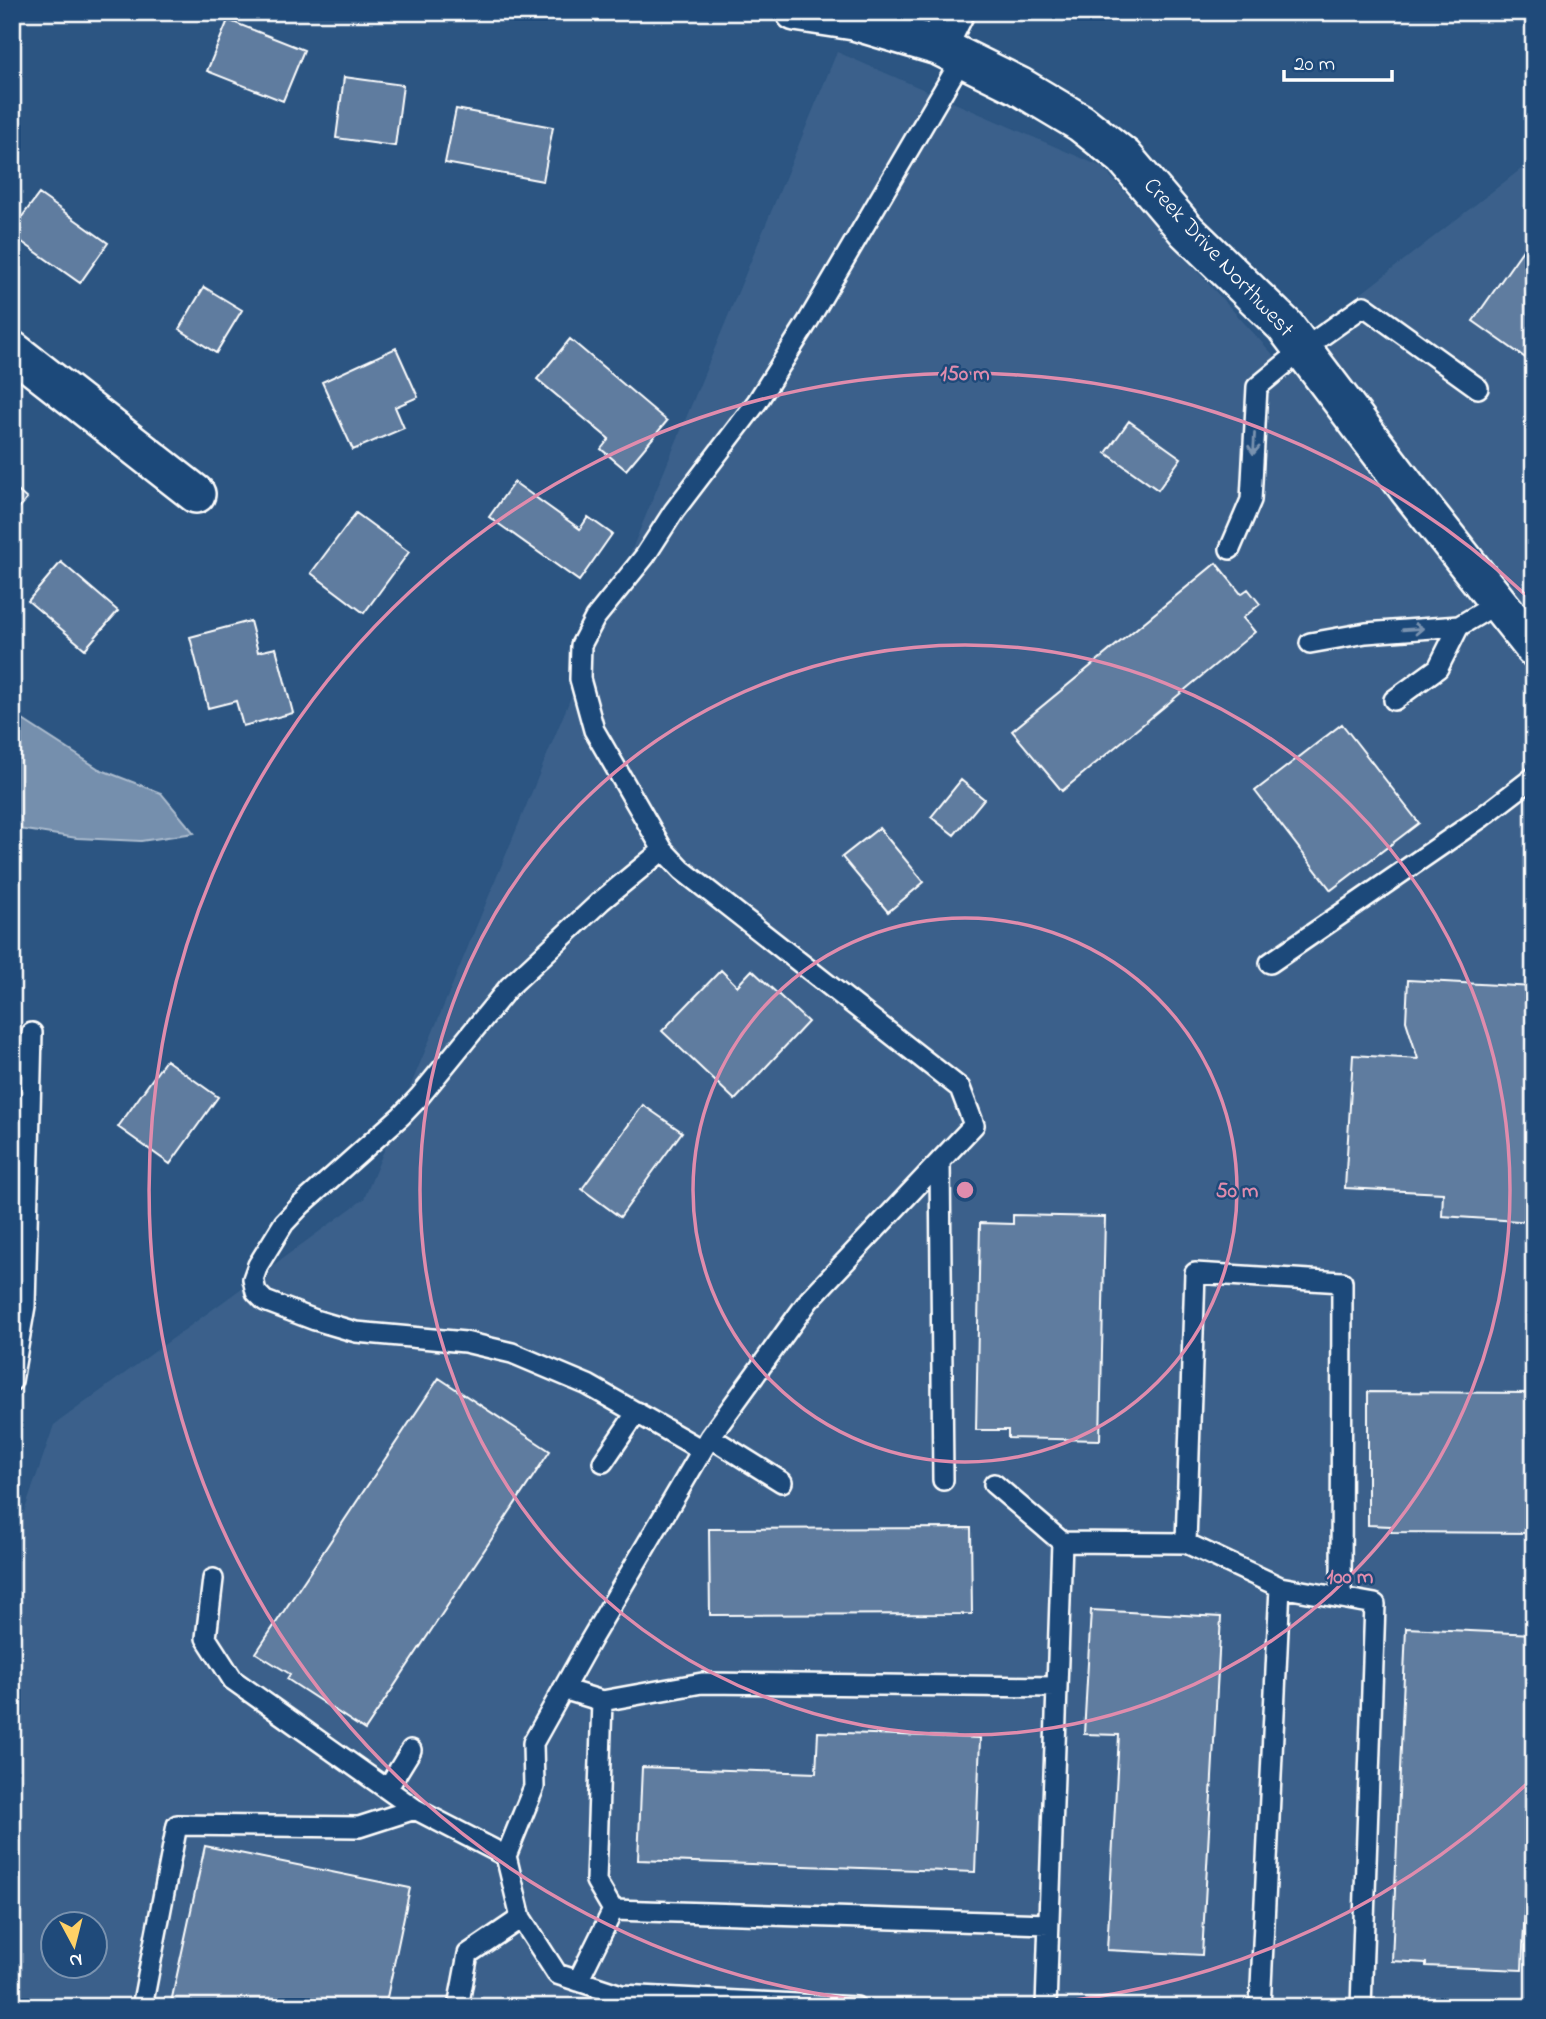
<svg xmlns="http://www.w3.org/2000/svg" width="1546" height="2019" viewBox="0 0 1546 2019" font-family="'Indie Flower',sans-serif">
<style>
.built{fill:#3b618b;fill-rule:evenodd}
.water{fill:#748fad;stroke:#acbcce;stroke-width:2}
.building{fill:#5e7c9f;stroke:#fff;stroke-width:2}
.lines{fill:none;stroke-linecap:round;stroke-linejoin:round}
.lane-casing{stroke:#fff;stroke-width:24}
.street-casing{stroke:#fff;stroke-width:42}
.lane{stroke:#1f4a7a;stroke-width:19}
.street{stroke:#1f4a7a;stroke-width:37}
.oneway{stroke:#7992af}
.ring{fill:none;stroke:#e08cad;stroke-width:3.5}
.labels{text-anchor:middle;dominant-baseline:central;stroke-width:5;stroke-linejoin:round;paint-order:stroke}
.street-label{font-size:23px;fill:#fff;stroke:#1f4a7a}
.centre{fill:#e08cad;stroke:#1f4a7a;stroke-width:3.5}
.ring-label{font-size:21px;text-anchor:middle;font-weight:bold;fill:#e08cad;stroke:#1f4a7a;stroke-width:5;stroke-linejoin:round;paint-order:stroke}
</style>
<rect width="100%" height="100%" fill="#2c5582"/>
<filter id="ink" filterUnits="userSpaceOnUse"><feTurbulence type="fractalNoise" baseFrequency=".0143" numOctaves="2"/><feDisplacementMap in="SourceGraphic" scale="14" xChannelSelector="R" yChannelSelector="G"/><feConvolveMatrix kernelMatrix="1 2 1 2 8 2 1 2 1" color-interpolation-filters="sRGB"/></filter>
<g filter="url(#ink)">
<path class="built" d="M837,52L1102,167L1277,359L1534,159V2007H12V1547L54,1425L364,1199ZM52,1924H94V1966H52Z"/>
<path class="water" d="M12,713L99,769L161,793L194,833L141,841L77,838L12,828Z"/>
<path class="building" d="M228,20L304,50L283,101L207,71Z
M344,77L403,85L395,146L336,138Z
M456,109L553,127L543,181L445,163Z
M39,194L108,243L80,283L12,235V230Z
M1534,234V364L1473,321Z
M204,287L242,310L216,353L179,329Z
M570,339L667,421L626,470L601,449L609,439L537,379Z
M396,348L418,397L395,407L404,428L353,450L322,382Z
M1129,421L1181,458L1158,490L1106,453Z
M514,482L580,529L588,517L612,534L579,581L489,517Z
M12,486L27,499L12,516Z
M356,513L409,552L364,613L311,573Z
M61,562L118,611L85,649L28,601Z
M1216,563L1241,594L1248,589L1260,604L1243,618L1255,632L1062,791L1012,731Z
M250,621L258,652L276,648L293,713L243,726L236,701L208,708L190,637Z
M1342,724L1419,823L1331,890L1255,791Z
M961,780L984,799L954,835L931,817Z
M879,828L924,882L888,912L842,857Z
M721,970L737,986L752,970L808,1022L735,1100L662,1031Z
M1408,980L1534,987V1222L1442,1216L1443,1193L1345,1188L1353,1055L1418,1059L1406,1021Z
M166,1060L218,1097L170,1164L118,1127Z
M643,1105L682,1132L620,1217L582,1189Z
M1013,1215L1105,1217L1100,1440L1008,1438V1430H976L980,1223L1013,1224Z
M439,1378L550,1451L365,1730L287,1679L290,1674L256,1653Z
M1368,1392L1534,1393V1533L1391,1532V1526L1368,1525Z
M971,1528L972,1614L710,1615L709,1529Z
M1091,1610L1221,1617L1202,1955L1107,1950L1119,1735L1084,1734Z
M1406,1628L1534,1634V1709L1522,1970L1426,1966V1963L1392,1961Z
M818,1732L980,1738L975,1872L638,1860L642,1767L816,1773Z
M205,1846L410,1888L385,2007H170Z"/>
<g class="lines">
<defs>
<path id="lane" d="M1230,549L1251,500L1257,387L1302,350L1364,306L1478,388
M1310,643L1366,633L1459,626L1498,603
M1394,700L1438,668L1459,626
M663,850L601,901L509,987L420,1096L401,1116L301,1205L284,1223L258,1265L253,1279L256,1292L265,1301L315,1320L356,1332L465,1342L512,1353L588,1385L702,1450
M1270,963L1482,817L1534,777
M940,1161L943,1480
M12,1381L25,1306L32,1033
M710,1437L782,1482
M603,1462L637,1412
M994,1484L1062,1542
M1186,1543L1280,1587L1375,1604L1361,2007
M213,1579L206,1638L233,1680L415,1809L506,1856L521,1918L557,1974L621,1995L856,2007
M563,1689L602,1701L596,1881L613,1910
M602,1701L702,1683L1057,1687
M387,1789L411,1750
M506,1856L534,1787L533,1743L590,1641L710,1437L809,1300L974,1125L960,1088L682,870L663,850L594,730L580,679L581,645L595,618L645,556L674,511L757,402L807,323L963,57
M578,1981L613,1910L1048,1924
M142,2007L177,1825L359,1827L415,1809
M458,2007L468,1954L521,1918
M1046,2007L1062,1542L1186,1543L1195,1273L1342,1282L1341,1598
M1260,2007L1280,1587"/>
<path id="street" d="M795,12L854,21L938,46L1019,86L1081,123L1124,157L1187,231L1285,326L1409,490L1534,648
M938,46L955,12
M12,350L196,494"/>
</defs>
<use href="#lane" class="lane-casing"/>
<use href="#street" class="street-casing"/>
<use href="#lane" class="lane"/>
<use href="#street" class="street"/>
</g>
<defs><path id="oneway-shaft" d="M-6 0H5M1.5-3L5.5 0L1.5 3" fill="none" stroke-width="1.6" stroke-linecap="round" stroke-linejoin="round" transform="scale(1.75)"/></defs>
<g class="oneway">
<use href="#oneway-shaft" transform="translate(1254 444) rotate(93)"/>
<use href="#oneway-shaft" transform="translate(1413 629) rotate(-4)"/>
</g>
</g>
<g class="ring">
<circle cx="965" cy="1190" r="272"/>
<circle cx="965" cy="1190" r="545"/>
<path d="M1533 1778A817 817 0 0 1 986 2007M944 2007A817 817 0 1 1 1533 602"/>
</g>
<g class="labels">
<g class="street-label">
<text transform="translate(1218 258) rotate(47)">Creek Drive Northwest</text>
</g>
</g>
<circle cx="965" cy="1190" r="10" class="centre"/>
<g class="ring-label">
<text x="965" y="380">150 m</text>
<text x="1237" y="1197">50 m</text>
<text x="1350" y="1583">100 m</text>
</g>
<rect width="1546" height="2019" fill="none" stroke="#1f4a7a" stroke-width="42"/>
<rect x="21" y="21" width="1504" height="1977" fill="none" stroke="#fff" stroke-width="2.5" filter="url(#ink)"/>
<g transform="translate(74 1945) rotate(173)"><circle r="33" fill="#1f4a7a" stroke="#7992af" stroke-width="2"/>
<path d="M0-5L12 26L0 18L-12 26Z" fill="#ffd166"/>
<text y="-10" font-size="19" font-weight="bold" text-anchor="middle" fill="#ffffff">N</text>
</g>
<path d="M1284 70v10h108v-10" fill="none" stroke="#ffffff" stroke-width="3.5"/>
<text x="1294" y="70" font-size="21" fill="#ffffff" stroke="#1f4a7a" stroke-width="5" paint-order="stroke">20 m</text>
</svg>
